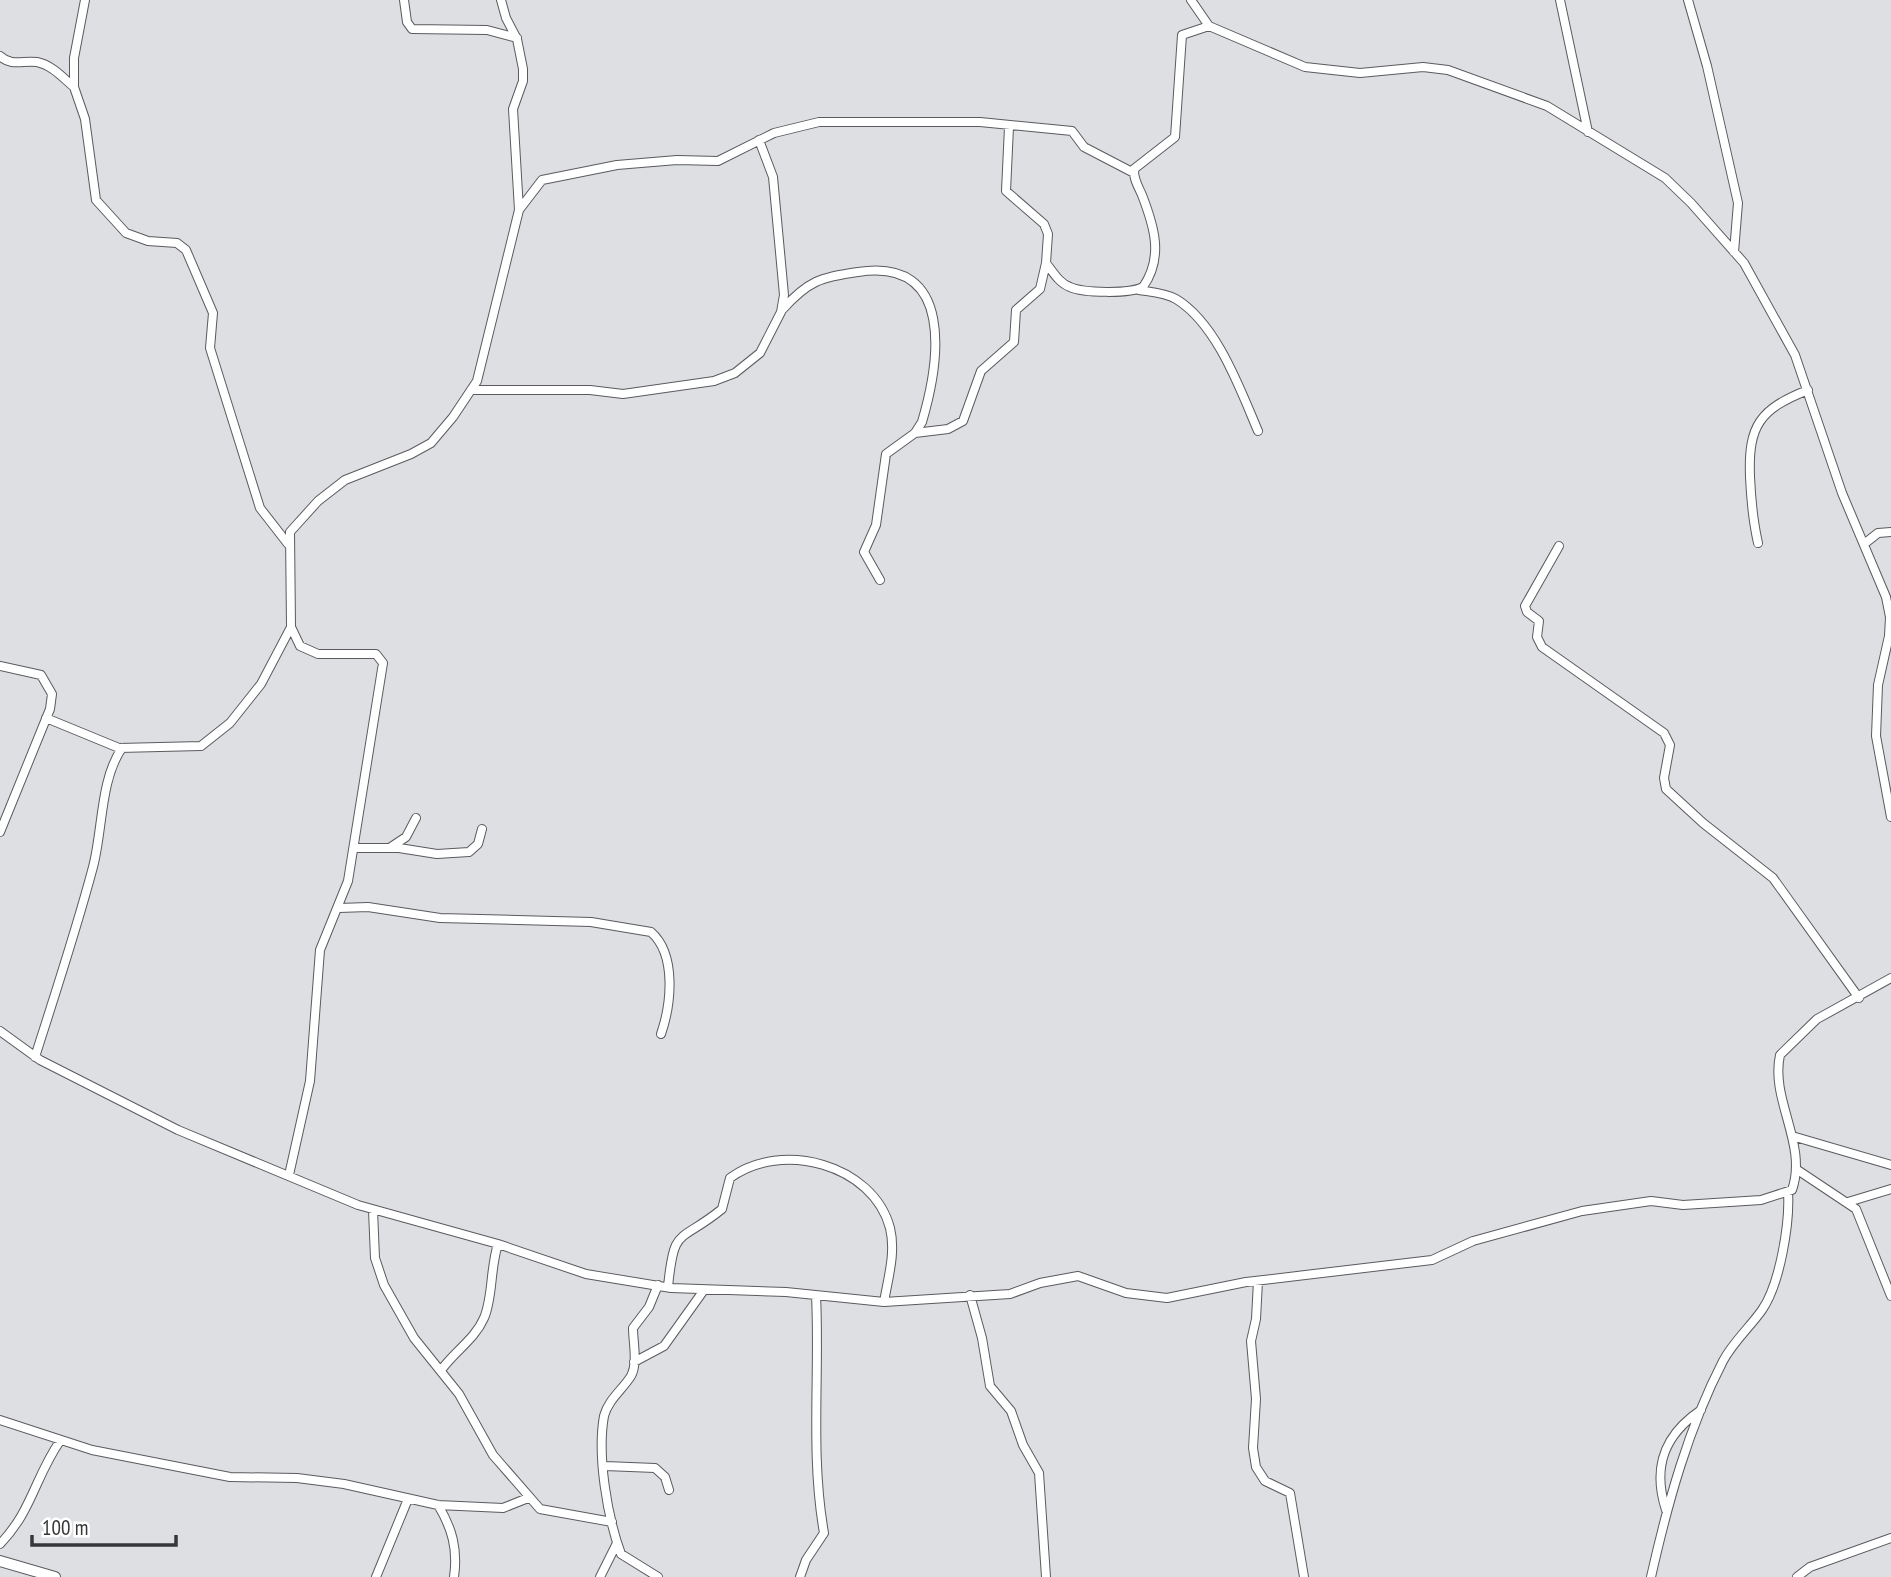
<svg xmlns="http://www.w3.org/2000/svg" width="1891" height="1577" viewBox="0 0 1891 1577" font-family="'PT Sans Narrow',sans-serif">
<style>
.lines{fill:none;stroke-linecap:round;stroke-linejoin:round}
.minor-casing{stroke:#595b5f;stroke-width:10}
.tertiary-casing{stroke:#595b5f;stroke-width:12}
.minor{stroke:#fff;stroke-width:8}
.tertiary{stroke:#fff;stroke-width:10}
</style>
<rect width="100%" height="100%" fill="#dddfe3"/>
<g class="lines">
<defs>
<path id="minor" d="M85,0L74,58V87L85,119L96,200L126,233L148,241L177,243L186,250L213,313L210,348L260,508L288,544
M404,0L407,22L412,29L487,30L517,38
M1191,0L1209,26L1305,67L1360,73L1423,67L1448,70L1547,106L1665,178L1691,203L1744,263L1795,355L1842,493L1886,597L1890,617L1889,636L1878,685L1876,736L1891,817
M1560,0L1588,132
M1688,0L1707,66L1738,203L1734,252
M0,56C12,67 23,60 37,62C52,65 63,78 74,87
M519,210L542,180L617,165L677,160L718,161L774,133L819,122H980L1072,131L1084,147L1134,173
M1046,263C1053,272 1059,283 1070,287C1083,293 1130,294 1143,287C1164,257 1154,226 1142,195C1138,186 1133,178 1134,169L1175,137L1182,35L1209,26
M1139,290C1151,292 1166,293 1176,299C1217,324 1240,389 1258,431
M783,309C808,281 821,277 858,272C955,257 940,361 922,422L915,433L886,454L876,525L864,552L880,580
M471,390H590L623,394L714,381L735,373L760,353L781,312L784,295L773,177L759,140
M915,433L948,429L963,421L981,371L1014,342L1016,310L1040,289L1046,263L1048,234L1044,224L1006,191L1009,127
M1758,543C1753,521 1751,499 1750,477C1748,425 1760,409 1808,390
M1864,544L1878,533L1891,532
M1559,546L1525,606L1527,612L1539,621L1537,637L1542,647L1664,733L1670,745L1664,778L1666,789L1703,823L1773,878L1859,998
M0,666L41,675L52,694L50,709L0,832
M46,718L119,748L201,746L230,723L261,684L291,627
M391,847L406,837L416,818
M355,848H399L437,854L469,852L478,844L482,829
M339,908L368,907L440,918L591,922L651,932C677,955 671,1005 661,1034
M0,1031L40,1060L178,1130L358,1205L498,1244L586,1274L671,1288L786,1292L884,1302L1010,1294L1040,1283L1078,1276L1126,1293L1167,1298L1246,1282L1432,1260L1473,1241L1582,1211L1651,1201L1683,1205L1761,1200L1792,1190C1808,1144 1770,1100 1780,1055L1817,1019L1891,978
M35,1057C55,994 76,931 93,867C103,829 100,780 122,748
M1792,1136L1891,1165
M1796,1169L1856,1209L1891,1296
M289,1175L310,1081L320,950L348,881L383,663L376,654H318L300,646L291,627L290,532L318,501L345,480L411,454L431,443L453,417L477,381L519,210L513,109L523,81V69L517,39L506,18L501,0
M1848,1202L1891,1189
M373,1210L375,1258L384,1285L414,1338L459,1394L493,1455L540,1509L612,1522
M1258,1281L1256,1319L1251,1341L1256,1399L1253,1448L1256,1467L1265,1481L1290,1493L1304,1577
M658,1285L649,1307L633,1328C633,1342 638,1363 631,1376C623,1389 608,1400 604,1416C597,1455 607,1516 621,1554L658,1577
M668,1287C674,1225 679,1244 722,1209L730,1178C781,1140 873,1164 890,1228C896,1253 888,1278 884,1302
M970,1295L982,1338L990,1386L1011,1411L1023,1445L1039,1473L1046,1577
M634,1362L664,1346L704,1290
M442,1369C455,1351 475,1339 484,1318C493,1298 490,1268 498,1244
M0,1420L92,1450L230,1477L297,1478L344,1484L438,1505L503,1508L528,1498
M605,1466L655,1468L665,1477L669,1490
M438,1505C452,1528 458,1549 454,1577
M1666,1510C1652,1467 1664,1435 1701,1410
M0,1544C32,1511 35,1477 60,1441
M376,1577L408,1499
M600,1577L617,1543
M800,1577L806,1560L824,1533C810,1454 820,1374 816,1295
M1651,1577C1668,1502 1688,1429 1723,1361C1733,1342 1750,1327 1762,1310C1780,1284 1790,1223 1788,1192
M1797,1577L1810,1567L1891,1538"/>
<path id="tertiary" d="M0,1561L55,1577"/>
</defs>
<use href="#minor" class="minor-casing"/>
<use href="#tertiary" class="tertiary-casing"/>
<use href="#minor" class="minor"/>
<use href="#tertiary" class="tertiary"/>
</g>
<path d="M32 1535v10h144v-10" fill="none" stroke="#363739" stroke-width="3.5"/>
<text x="42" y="1535" font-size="21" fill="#363739" stroke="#ffffff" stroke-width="5" paint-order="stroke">100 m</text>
</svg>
